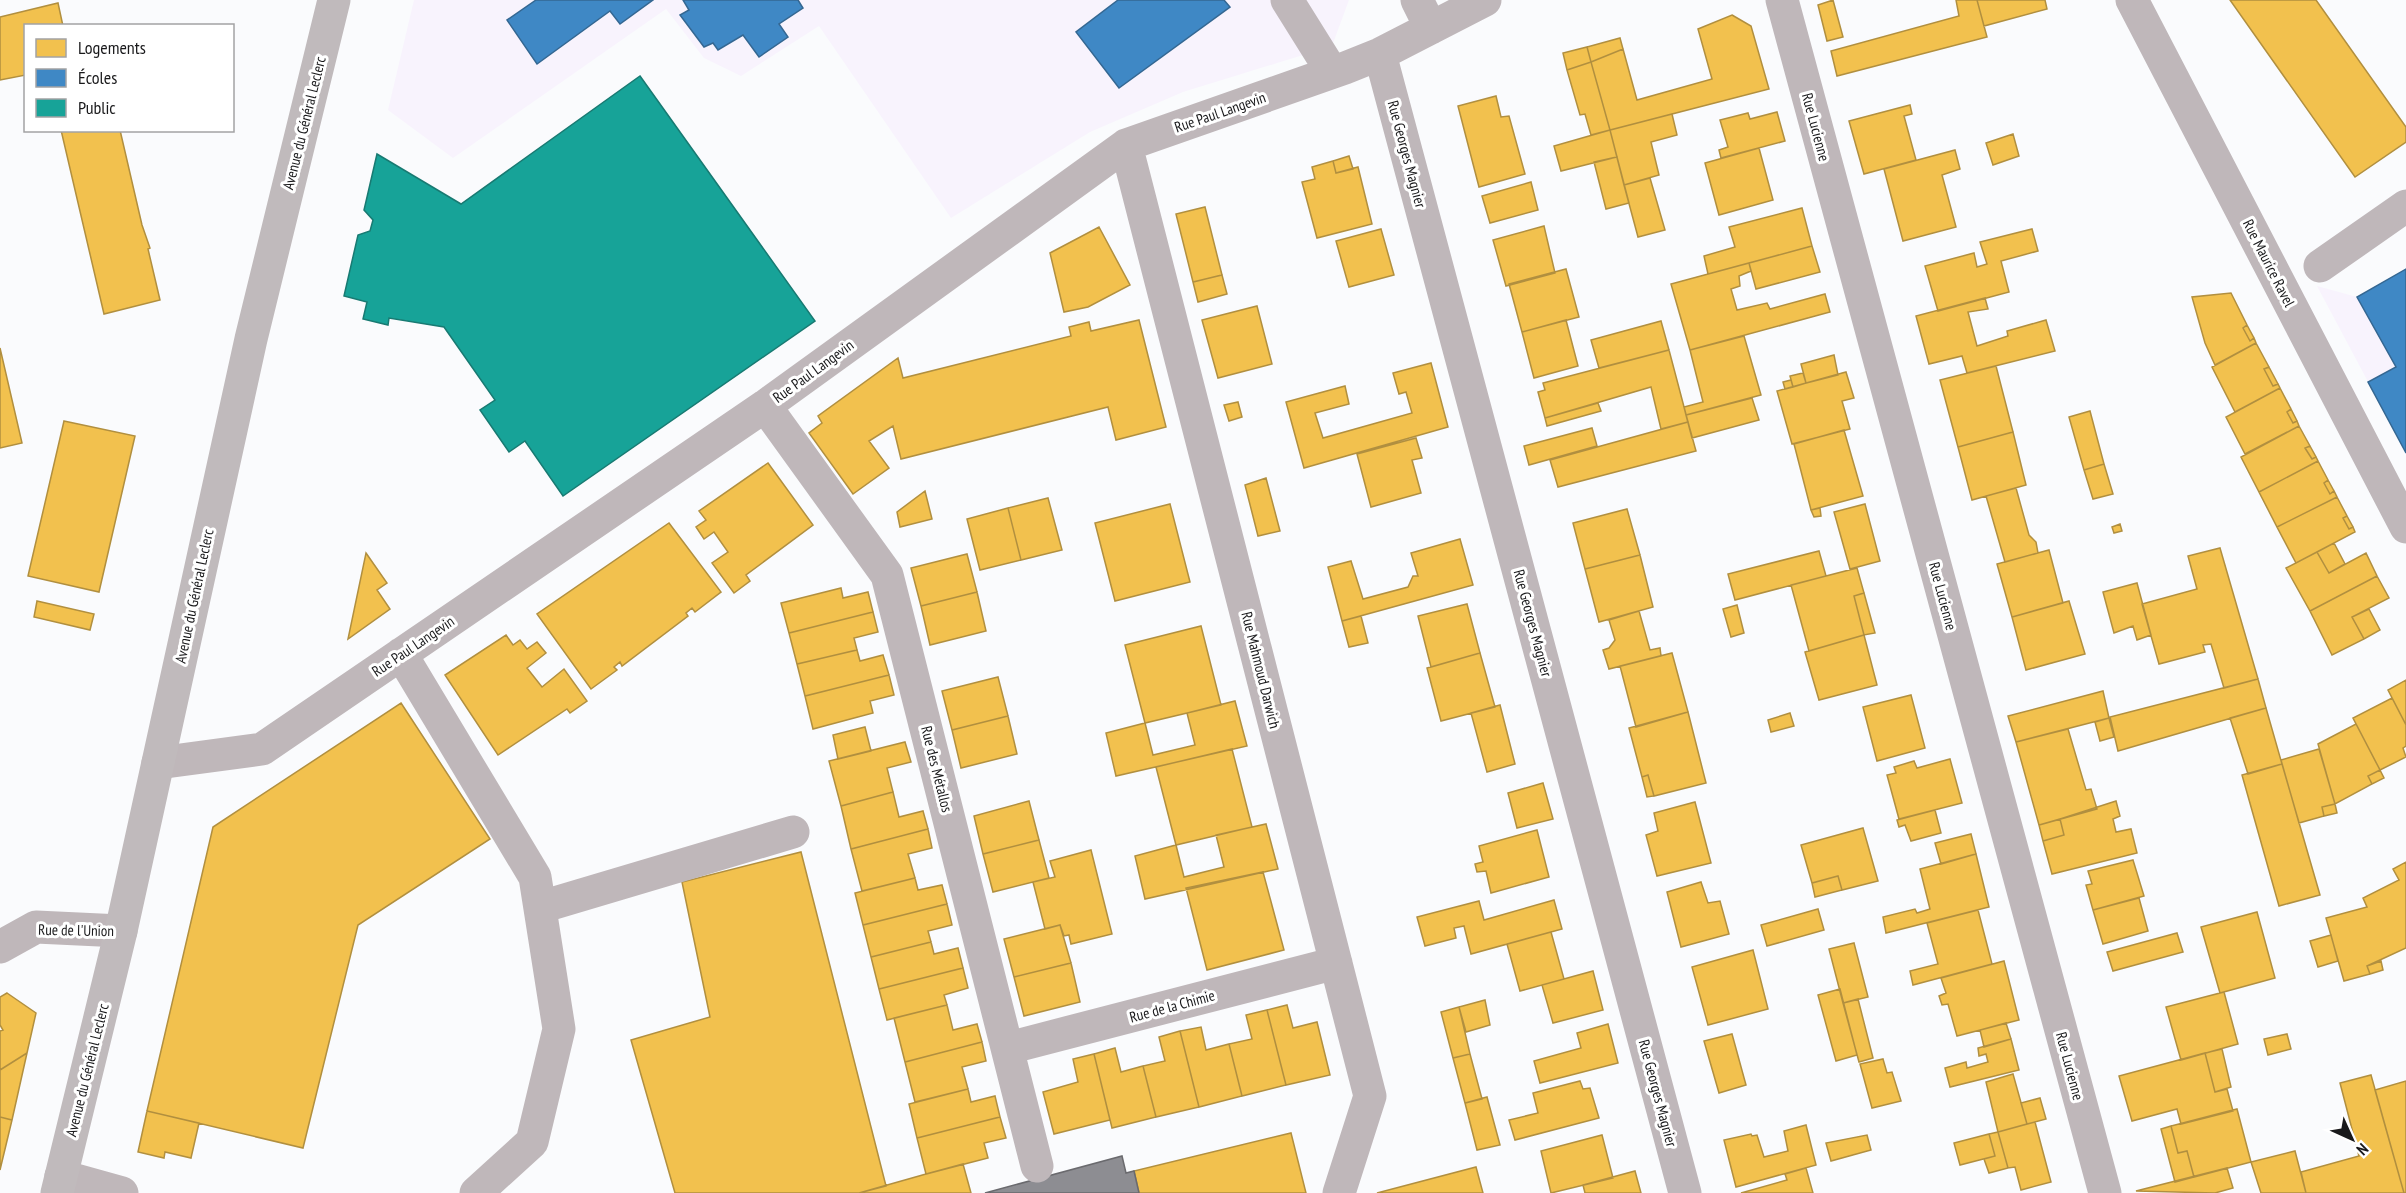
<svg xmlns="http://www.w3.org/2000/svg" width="2406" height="1193" viewBox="0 0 2406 1193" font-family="'PT Sans Narrow',sans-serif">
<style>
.education{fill:#f8f3fd}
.homes{fill:#f2c14e;stroke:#b18f3f;stroke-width:1.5}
.schools{fill:#3f88c5;stroke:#346792;stroke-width:1.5}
.public{fill:#17a398;stroke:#187a72;stroke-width:1.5}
.industry{fill:#8d8d92;stroke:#6a6a6e;stroke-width:1.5}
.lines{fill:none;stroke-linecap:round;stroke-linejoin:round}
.minor{stroke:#bfb7ba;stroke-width:33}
.major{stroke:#c0babc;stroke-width:33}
.labels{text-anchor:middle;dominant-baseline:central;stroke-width:6;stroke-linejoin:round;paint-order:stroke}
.street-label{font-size:15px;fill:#19191b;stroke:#fff}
</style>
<rect width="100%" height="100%" fill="#fafbfd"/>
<path class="education" d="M414,0H1349L1332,46L1183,92L1090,132L951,218L819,26L741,76L704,58L666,9L453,158L388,110Z
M2406,269V453L2317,286L2357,297Z"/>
<path class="homes" d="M1833,0L1843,37L1827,41L1818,5Z
M1956,0H1977L1987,37L1837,76L1831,51L1959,16Z
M1977,0H2045L2047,9L1984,26Z
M2230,0H2316L2406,127V142L2355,177Z
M58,3L63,26H26V75L0,80V17Z
M1732,15L1751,26L1769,89L1610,130L1591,62L1623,49L1637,100L1712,79L1698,29Z
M1620,38L1623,49L1591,62L1587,47Z
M1587,47L1591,62L1567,70L1563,53Z
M1591,62L1610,130L1591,135L1585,114L1580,115L1567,70Z
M1496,96L1501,117L1509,116L1525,174L1479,187L1458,106Z
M1910,105L1912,114L1904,116L1916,160L1864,174L1849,121Z
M1777,112L1785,141L1721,158L1719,150L1728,147L1720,120L1748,113L1750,119Z
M1672,114L1677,135L1651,142L1659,175L1624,185L1610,130Z
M61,130H120L142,225L150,248L148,249L160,300L104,314Z
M1610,130L1617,157L1561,171L1554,146Z
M2013,134L2019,156L1993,165L1986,143Z
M1759,148L1773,200L1719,215L1705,163Z
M1955,150L1960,169L1942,175L1956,227L1903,241L1884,169Z
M1349,156L1353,169L1336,173L1333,161Z
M1617,157L1629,203L1606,209L1594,162Z
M1333,161L1336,173L1358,167L1372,224L1317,238L1302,182L1315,179L1312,167Z
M1650,178L1665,230L1638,237L1624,185Z
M1531,182L1538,210L1490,223L1482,196Z
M1205,207L1222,275L1193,282L1176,214Z
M1802,208L1812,246L1708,274L1704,256L1735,247L1729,227Z
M1544,226L1555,273L1506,286L1493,240Z
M1099,227L1130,285L1088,307L1064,312L1050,253Z
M1381,229L1394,275L1349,287L1336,241Z
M2032,229L2038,251L2001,261L2009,292L1938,311L1925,266L1974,253L1977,267L1987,264L1980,242Z
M1812,246L1820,272L1756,289L1749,263Z
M1749,263L1751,271L1739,276L1740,286L1731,289L1737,310L1767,303L1770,309L1825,294L1830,312L1690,350L1671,284Z
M1566,269L1579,317L1522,332L1509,284Z
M1222,275L1227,294L1198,302L1193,282Z
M2231,293L2247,325L2243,328L2250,341L2254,338L2256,343L2215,365L2205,343L2192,297Z
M1985,298L1988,309L1968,312L1977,346L2008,336L2007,331L2046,320L2055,351L1967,373L1962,356L1929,364L1916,316Z
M1257,306L1272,364L1218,378L1202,320Z
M1139,320L1166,427L1116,440L1108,407L901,459L893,426L869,441L889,468L853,494L809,433L822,423L818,416L898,358L903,378L1071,336L1069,327L1089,322L1091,331Z
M1566,320L1578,366L1534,378L1522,332Z
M1661,321L1669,350L1599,368L1591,340Z
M2247,325L2254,338L2250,341L2243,328Z
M1744,336L1761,395L1686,415L1684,407L1703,402L1690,350Z
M2256,343L2269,367L2264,369L2273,386L2278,384L2280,388L2235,412L2212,367Z
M0,348L22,443L0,448Z
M1669,350L1688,422L1661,429L1651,387L1545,418L1538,392L1545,390L1543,383Z
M1834,355L1838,375L1806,383L1801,364Z
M1431,363L1448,427L1304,468L1286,402L1345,386L1349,404L1315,413L1323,438L1412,413L1406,392L1399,394L1393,373Z
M1996,366L2013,432L1958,447L1940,380Z
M2269,367L2278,384L2273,386L2264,369Z
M1846,372L1854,398L1842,401L1850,429L1792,444L1777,391Z
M1803,373L1806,383L1793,387L1790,376Z
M1791,380L1793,387L1785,389L1783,382Z
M2280,388L2291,409L2287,412L2293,423L2297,421L2299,426L2245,454L2226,417Z
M1752,398L1759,420L1692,438L1686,415Z
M1238,402L1242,417L1229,421L1224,405Z
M1598,403L1601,411L1547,426L1545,418Z
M2291,409L2297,421L2293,423L2287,412Z
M2090,411L2104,464L2084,470L2069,417Z
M64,421L135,436L99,592L28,576Z
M1688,422L1696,451L1558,487L1550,460Z
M2299,426L2310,446L2305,448L2312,459L2316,457L2318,461L2259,492L2241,457Z
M1592,428L1597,446L1529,465L1524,446Z
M1844,430L1863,496L1811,510L1794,444Z
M2013,432L2026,485L1972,500L1958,447Z
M1416,438L1422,458L1412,460L1421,493L1371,507L1357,454Z
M2310,446L2316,457L2312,459L2305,448Z
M2318,461L2328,480L2324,483L2330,494L2334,491L2337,497L2277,527L2259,492Z
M768,463L813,525L746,575L750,581L734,593L712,563L728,552L714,532L704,539L696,527L706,520L699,511Z
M2104,464L2113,494L2093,499L2084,470Z
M1266,478L1280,531L1258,536L1245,485Z
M2328,480L2334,491L2330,494L2324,483Z
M2016,488L2029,535L2036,542L2038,553L2005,562L1986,496Z
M925,491L932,519L900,527L897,512Z
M2337,497L2347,516L2343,518L2349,529L2353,527L2355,532L2296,563L2277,527Z
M1048,498L1062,550L1021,560L1008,508Z
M1170,504L1190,582L1115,601L1095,523Z
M1865,504L1880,561L1850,569L1834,512Z
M1008,508L1021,560L980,570L967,519Z
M1820,508L1821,516L1814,517L1811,510Z
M1627,509L1640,555L1585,569L1573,523Z
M2347,516L2353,527L2349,529L2343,518Z
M669,523L721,592L695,612L692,608L686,613L688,616L622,666L620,662L614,667L617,670L591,689L537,614Z
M2120,524L2122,531L2114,533L2112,527Z
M1460,539L1473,585L1342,621L1328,567L1351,561L1363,599L1408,587L1413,576H1418L1411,553Z
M2334,543L2345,564L2329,573L2317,552Z
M2220,548L2258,679L2224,688L2211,644L2203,645L2205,652L2159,664L2142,604L2197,589L2188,556Z
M2049,550L2063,603L2012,617L1997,564Z
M1819,551L1826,576L1735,600L1728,574Z
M2317,552L2329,573L2366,553L2377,576L2310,611L2286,568Z
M366,553L387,583L377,590L390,609L348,639Z
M967,554L977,592L921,606L911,568Z
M1640,555L1653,607L1599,622L1585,569Z
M1857,568L1864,593L1854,596L1864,635L1809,651L1791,585Z
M2377,576L2389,598L2352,617L2364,639L2332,655L2310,611Z
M2137,583L2151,635L2137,640L2133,626L2114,633L2103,592Z
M841,588L843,598L868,592L873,612L789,633L781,603Z
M977,592L986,631L930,645L921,606Z
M1864,593L1875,633L1864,635L1854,596Z
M37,601L94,614L90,630L34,617Z
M2069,601L2085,654L2026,670L2012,617Z
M1467,604L1480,653L1431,667L1418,616Z
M1737,605L1744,633L1731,637L1723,609Z
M2369,609L2380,630L2364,639L2352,617Z
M1639,611L1650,650L1660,648L1661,656L1609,669L1603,650L1609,648L1615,640L1609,620Z
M873,612L878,632L854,638L857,650L797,664L789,633Z
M1361,616L1368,643L1349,647L1342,621Z
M1201,626L1221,705L1145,723L1125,645Z
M506,635L513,645L520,640L527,649L537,642L546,653L527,668L542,687L564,669L587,701L570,713L567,709L498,755L445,675Z
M1864,635L1877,685L1819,700L1805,652Z
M857,650L860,661L883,655L889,675L805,696L797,664Z
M1480,653L1495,707L1441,721L1427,668Z
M1672,653L1688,712L1636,727L1620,666Z
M889,675L894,695L870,701L873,713L813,729L805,696Z
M998,677L1008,716L952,730L942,691Z
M2258,679L2266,708L2118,751L2110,717Z
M2406,680V725L2388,690Z
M2103,691L2109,718L2016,742L2008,716Z
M1911,695L1925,748L1877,761L1863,707Z
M2392,698L2406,725V746L2403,748L2406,757L2380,770L2353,718Z
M1235,701L1247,746L1116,776L1106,733L1145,723L1153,755L1195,745L1187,713Z
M401,703L490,839L358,925L303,1148L147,1111L213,827Z
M1500,705L1515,764L1487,772L1471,713Z
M2266,708L2282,764L2248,774L2230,718Z
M1688,712L1706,783L1654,796L1648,775L1642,777L1629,728Z
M1790,713L1794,726L1771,732L1768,720Z
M1008,716L1017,754L961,768L952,730Z
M2109,718L2114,737L2100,741L2095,722Z
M2356,724L2380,770L2368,776L2372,784L2335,804L2318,744Z
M865,727L871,751L838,759L833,735Z
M2068,729L2086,790L2091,789L2097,809L2039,825L2016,742Z
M905,742L911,762L887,768L893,792L841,806L829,761Z
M1232,749L1252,827L1176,845L1156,767Z
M2319,749L2335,804L2322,807L2324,816L2299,823L2281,760Z
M1950,759L1962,803L1899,819L1887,775L1896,773L1894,767L1914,761L1917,768Z
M2282,764L2320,895L2279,906L2242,775Z
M2380,770L2384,778L2372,784L2368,776Z
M1648,775L1654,796L1647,797L1642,777Z
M1543,783L1553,819L1517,828L1508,793Z
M893,792L899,817L923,811L928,829L851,849L841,806Z
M1029,801L1039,840L983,854L974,816Z
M2116,801L2120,816L2113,819L2116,832L2131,829L2137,853L2052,874L2043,841L2064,835L2060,819Z
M1695,802L1711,863L1657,876L1646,835L1658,831L1654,813Z
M2335,804L2337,813L2324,816L2322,807Z
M1935,810L1941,833L1911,841L1905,825L1899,827L1897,820Z
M2060,819L2064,835L2043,841L2039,825Z
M1266,824L1278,869L1145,899L1135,856L1176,845L1184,877L1224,867L1216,835Z
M1863,828L1878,881L1842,890L1838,876L1812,883L1801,845Z
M928,829L932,848L908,854L915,878L862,891L851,849Z
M1537,830L1549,877L1491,893L1486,871L1477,872L1475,864L1483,862L1479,846Z
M1971,834L1976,854L1941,864L1935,843Z
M1039,840L1049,878L993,892L983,854Z
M1091,850L1112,934L1071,944L1069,935L1064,936L1060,925L1045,929L1033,882L1055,877L1050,861Z
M801,852L886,1186L859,1193H675L631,1040L710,1017L682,882Z
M1976,854L1989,907L1886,933L1883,917L1915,909L1917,913L1930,909L1920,869Z
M2133,860L2144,896L2093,910L2086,885L2092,884L2088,871Z
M2406,862V948L2367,966L2370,974L2344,981L2326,918L2367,907L2363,898L2399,880L2393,869Z
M1263,872L1284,950L1207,970L1186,888Z
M1838,876L1842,890L1815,897L1812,883Z
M915,878L918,890L942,885L947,904L863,925L855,893Z
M1701,882L1708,903L1720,901L1729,934L1681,947L1667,892Z
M2139,898L2148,931L2103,944L2093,910Z
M1554,900L1562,929L1471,954L1464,926L1454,928L1456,938L1425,946L1417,917L1479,901L1484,920Z
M947,904L952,925L928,931L931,942L871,957L863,925Z
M1818,909L1824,930L1767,946L1761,925Z
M1978,910L1992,964L1913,985L1910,971L1938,964L1927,923Z
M2257,912L2275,978L2220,993L2201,927Z
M1060,925L1071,963L1014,977L1004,939Z
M1551,932L1564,979L1520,991L1507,944Z
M2177,933L2183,952L2113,971L2107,952Z
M2331,935L2338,961L2318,967L2310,941Z
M931,942L934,954L958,948L963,968L879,989L871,957Z
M1854,943L1868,997L1843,1003L1829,949Z
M1753,950L1768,1009L1708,1025L1692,967Z
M2004,961L2019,1020L1957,1036L1948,1004L1942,1005L1939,996L1946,993L1941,978Z
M2381,961L2383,970L2370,974L2367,966Z
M1071,963L1080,1002L1024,1016L1014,977Z
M963,968L968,988L944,995L947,1005L887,1020L879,989Z
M1593,971L1603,1010L1553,1023L1542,985Z
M1840,989L1857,1055L1836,1061L1818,995Z
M2224,992L2238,1044L2181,1060L2166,1007Z
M7,993L36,1013L27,1053L0,1070V1031L3,1030L0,1025V997Z
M1858,999L1873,1058L1859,1062L1843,1003Z
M1485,1000L1490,1025L1466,1032L1459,1007Z
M947,1005L953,1030L977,1024L982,1042L905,1062L894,1018Z
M1287,1005L1293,1028L1317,1022L1330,1075L1286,1085L1267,1010Z
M1459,1007L1470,1054L1453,1058L1441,1012Z
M1267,1010L1286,1085L1242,1096L1229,1044L1252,1039L1246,1015Z
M2006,1023L2011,1039L1984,1047L1980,1030Z
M1608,1024L1618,1063L1540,1083L1534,1061L1581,1048L1577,1033Z
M1201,1027L1206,1050L1229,1044L1242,1096L1199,1107L1180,1031Z
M1180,1031L1199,1107L1156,1117L1143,1066L1165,1061L1159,1037Z
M1732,1034L1746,1085L1719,1093L1704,1041Z
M2287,1034L2291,1049L2268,1055L2264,1039Z
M2011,1039L2019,1070L1950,1087L1945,1068L1966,1062L1967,1068L1988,1062L1986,1054L1979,1056L1978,1048Z
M982,1042L986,1061L962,1067L968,1089L915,1102L905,1062Z
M1115,1048L1121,1072L1143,1066L1156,1117L1112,1128L1094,1054Z
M2222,1049L2231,1087L2215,1092L2205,1053Z
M27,1053L12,1120L0,1117V1070Z
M2205,1053L2215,1092L2227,1089L2233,1111L2181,1124L2177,1109L2132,1121L2119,1076Z
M1094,1054L1110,1120L1054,1134L1043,1092L1078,1082L1073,1059Z
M1470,1054L1482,1099L1465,1103L1453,1058Z
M1883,1059L1887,1073L1892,1072L1901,1101L1872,1108L1860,1064Z
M2013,1074L2027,1124L1998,1132L1986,1082Z
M2371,1075L2404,1193H2306L2301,1172L2359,1156L2340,1083Z
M1580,1081L1583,1089L1590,1088L1599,1118L1515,1140L1509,1120L1538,1113L1533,1093Z
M2406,1081V1193H2404L2375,1090Z
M968,1089L971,1102L995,1096L1000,1117L917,1138L909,1104Z
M1487,1097L1500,1145L1477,1150L1465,1103Z
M2040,1098L2046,1119L2027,1124L2021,1103Z
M2237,1109L2251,1162L2194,1177L2187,1151L2178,1153L2171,1126Z
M147,1111L199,1123L191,1158L165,1152L164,1158L138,1152Z
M0,1117L12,1120L0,1170Z
M1000,1117L1006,1138L984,1143L988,1158L926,1174L917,1138Z
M2035,1122L2051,1182L2021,1190L2015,1167L2008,1168L1998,1132Z
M1806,1125L1816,1165L1736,1187L1724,1140L1751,1134L1752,1136L1757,1135L1764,1157L1788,1151L1784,1131Z
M2171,1126L2178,1153L2187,1151L2194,1177L2175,1182L2161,1129Z
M1998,1132L2008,1168L1989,1173L1984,1159L1995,1156L1989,1134Z
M1291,1133L1306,1193H1139L1134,1171Z
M1989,1134L1995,1156L1960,1165L1954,1143Z
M1602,1135L1613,1178L1551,1193L1541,1151Z
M1867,1135L1871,1150L1831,1161L1826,1143Z
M2295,1151L2306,1193H2261L2251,1162Z
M963,1164L971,1193H859L926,1174Z
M1476,1167L1483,1193H1377Z
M1806,1168L1813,1193H1741L1787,1180L1785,1174Z
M2227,1168L2233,1188L2215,1193L2136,1191Z
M1635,1171L1641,1193H1585L1583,1185Z"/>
<path class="schools" d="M536,0H653L620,24L610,11L537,64L507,20Z
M683,0H798L803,8L779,24L788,37L759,57L743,35L718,50L713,43L704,47L680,15L689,10Z
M1118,0H1224L1230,7L1119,88L1076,32Z
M2406,269V453L2368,382L2396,367L2357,297Z"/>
<path class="public" d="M640,76L815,321L563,496L525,441L509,452L480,410L495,400L444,327L389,318L388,325L363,319L367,302L344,296L358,235L370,231L373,220L364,210L377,154L461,204Z"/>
<path class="industry" d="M1122,1156L1126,1173L1134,1171L1139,1193H985Z"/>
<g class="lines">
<path class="minor" d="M1287,0L1332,72
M1417,0L1431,28
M1782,0L2105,1193
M2132,0L2406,527
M1380,54L1685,1193
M1126,145L1370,1096L1339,1193
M2320,266L2406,206
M765,406L887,575L1037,1166
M401,654L535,877L559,1029L532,1142L476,1193
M158,763L262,749L765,406L1126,145L1345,68L1380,54L1485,0
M541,907L793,832
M0,947L36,927L121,931
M1008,1048L1336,963
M61,1176L122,1193"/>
<path class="major" d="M57,1193L121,931L251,339L334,0"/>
</g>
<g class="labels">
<g class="street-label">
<text transform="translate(1220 112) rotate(-19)">Rue Paul Langevin</text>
<text transform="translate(304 123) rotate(-76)">Avenue du Général Leclerc</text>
<text transform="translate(1816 127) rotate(75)">Rue Lucienne</text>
<text transform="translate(1407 154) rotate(75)">Rue Georges Magnier</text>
<text transform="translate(2269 263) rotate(63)">Rue Maurice Ravel</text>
<text transform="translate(813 371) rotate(-36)">Rue Paul Langevin</text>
<text transform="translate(194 596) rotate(-78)">Avenue du Général Leclerc</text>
<text transform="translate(1943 596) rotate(75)">Rue Lucienne</text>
<text transform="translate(1533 623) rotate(75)">Rue Georges Magnier</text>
<text transform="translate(413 646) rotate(-34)">Rue Paul Langevin</text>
<text transform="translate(1261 670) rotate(76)">Rue Mahmoud Darwich</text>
<text transform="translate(937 769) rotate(76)">Rue des Métallos</text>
<text transform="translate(76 930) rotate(1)">Rue de l'Union</text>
<text transform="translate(1172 1006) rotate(-15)">Rue de la Chimie</text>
<text transform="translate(2070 1066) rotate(75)">Rue Lucienne</text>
<text transform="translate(87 1070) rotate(-76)">Avenue du Général Leclerc</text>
<text transform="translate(1658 1093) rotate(75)">Rue Georges Magnier</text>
</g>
</g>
<rect x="24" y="24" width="210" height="108" fill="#ffffff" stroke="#a3a3a4" stroke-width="1.5"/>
<rect x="36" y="39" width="30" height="18" fill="#f2c14e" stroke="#a3a3a4" stroke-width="1.5"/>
<text x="78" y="54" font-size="18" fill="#19191b">Logements</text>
<rect x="36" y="69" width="30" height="18" fill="#3f88c5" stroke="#a3a3a4" stroke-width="1.5"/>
<text x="78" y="84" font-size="18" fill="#19191b">Écoles</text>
<rect x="36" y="99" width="30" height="18" fill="#17a398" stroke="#a3a3a4" stroke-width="1.5"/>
<text x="78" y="114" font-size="18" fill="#19191b">Public</text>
<g transform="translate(2352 1139) rotate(135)" stroke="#ffffff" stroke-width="4.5" paint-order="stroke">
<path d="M0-4.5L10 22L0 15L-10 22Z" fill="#19191b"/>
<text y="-9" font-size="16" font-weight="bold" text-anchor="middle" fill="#19191b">N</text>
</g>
</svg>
